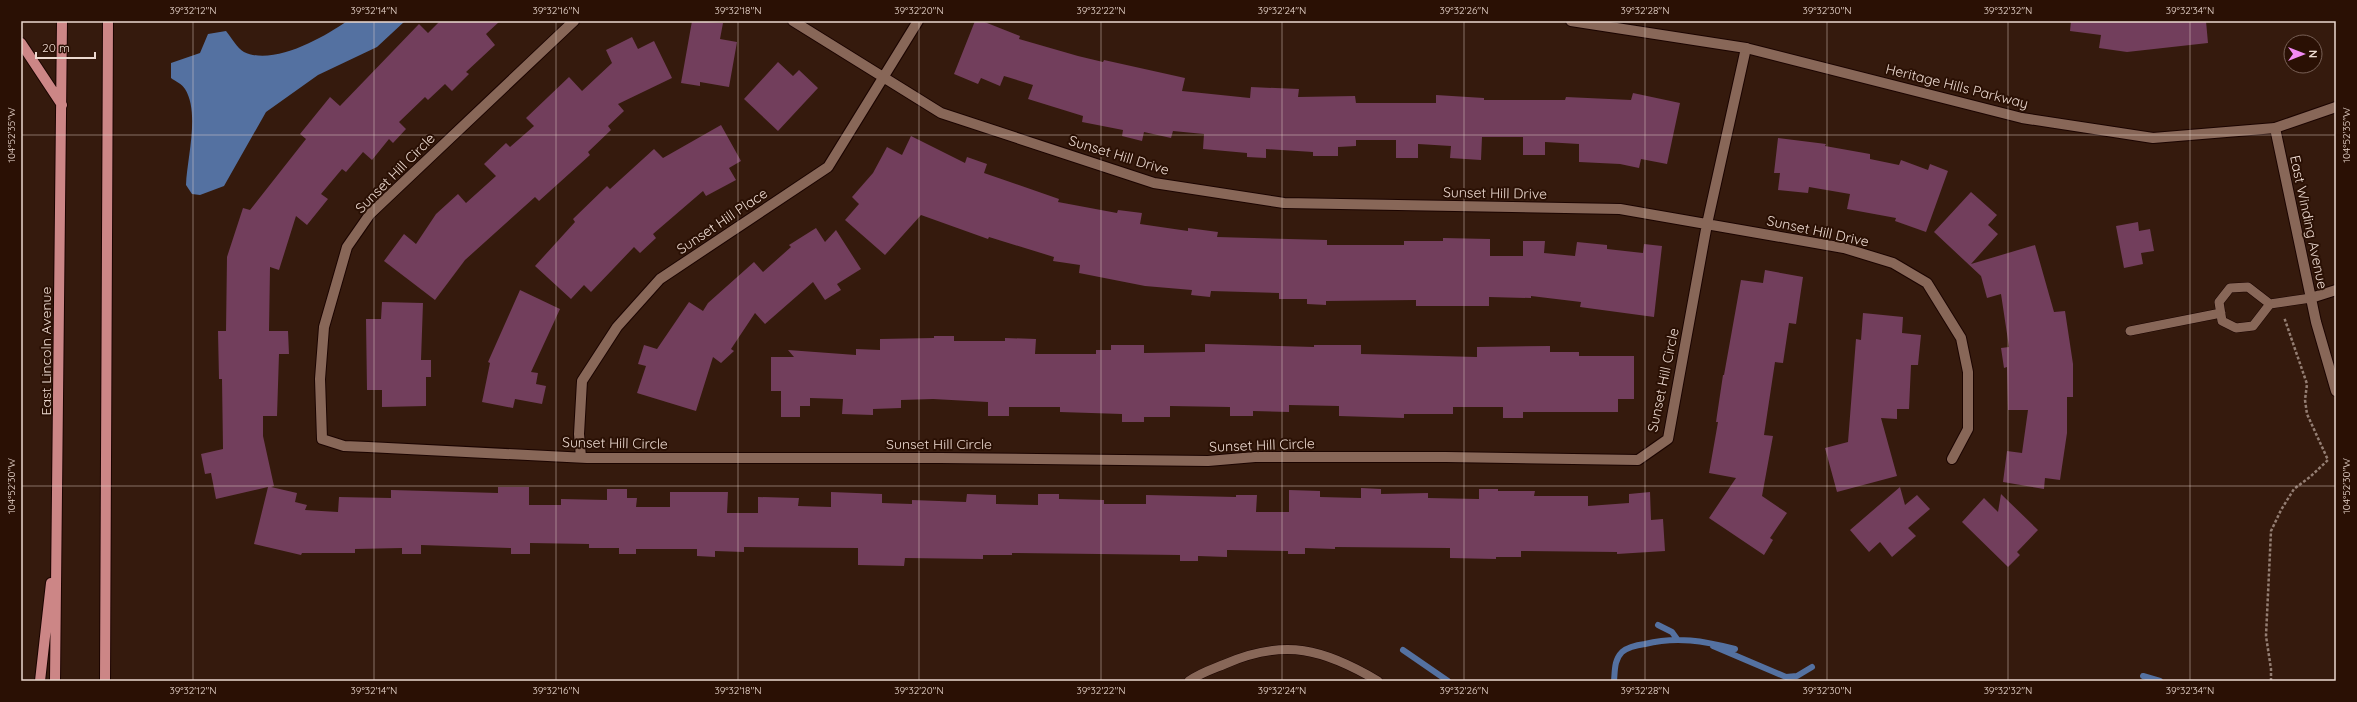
<svg xmlns="http://www.w3.org/2000/svg" width="2357" height="702" viewBox="0 0 2357 702" font-family="Quicksand,sans-serif">
<style>
.commercial{fill:#372325}
.water{fill:#5471a1}
.lines{fill:none;stroke-linecap:round;stroke-linejoin:round}
.stream{stroke:#5471a1;stroke-width:6}
.building{fill:#723e5c}
.service-casing{stroke:#1b0400;stroke-width:10}
.minor-casing{stroke:#1b0400;stroke-width:12}
.tertiary-casing{stroke:#1b0400;stroke-width:12}
.primary-casing{stroke:#1b0400;stroke-width:12}
.path{stroke:#947e73;stroke-width:2.5;stroke-dasharray:3 2;stroke-linecap:butt}
.service{stroke:#886758;stroke-width:9}
.minor{stroke:#886758;stroke-width:10}
.tertiary{stroke:#886758;stroke-width:10}
.primary{stroke:#cc8686;stroke-width:10}
.ticks{fill:none;stroke:#ecd9d0;stroke-width:1;stroke-opacity:0.45}
.labels{text-anchor:middle;dominant-baseline:central;stroke-width:4;stroke-linejoin:round;paint-order:stroke}
.street-label{font-size:14px;fill:#ecd9d0;stroke:#2a1004}
.neatline{fill:none;stroke:#ecd9d0;stroke-width:1.5}
.ticks-label{font-size:10px;text-anchor:middle;fill:#ecd9d0}
</style>
<rect width="100%" height="100%" fill="#351a0d"/>
<path class="commercial" d="M21,65L22,74L21,363Z"/>
<path class="water" d="M347,21H405L377,47L318,75L266,112L224,186L200,195L192,194L186,185C187,158 200,113 185,89C182,84 175,81 171,78V63L200,53L208,34L226,31C231,37 237,48 244,52C273,66 323,38 347,21Z"/>
<g class="lines">
<path class="stream" d="M1658,625L1672,632L1677,639
M1713,646L1786,677L1797,676L1812,667
M1403,650L1448,681
M2143,676L2160,681
M1614,681C1615,671 1614,660 1622,652C1628,647 1637,645 1645,644C1677,636 1704,641 1735,649"/>
</g>
<path class="building" d="M440,21H500L486,34L495,45L466,72L469,74L452,91L445,84L428,100L425,97L399,122L406,129L393,143L389,139L372,160L363,152L346,172L342,169L321,194L328,199L307,225L296,216L279,270L270,267L269,331H288L289,354H279L277,416H263V436L274,486L271,487L297,493L295,502L307,505L305,510L338,512L339,497L391,498V490L498,493V487H529V505H561V499L607,500V489H627V498H637L636,507H670V492H728L727,513H758V497L799,498L798,506L831,507V492L882,494V503L912,504V500L966,502L967,494L996,495V504L1038,505V494H1059V499L1104,500V504H1146V495L1236,497V495H1257L1256,512H1289V490L1320,491V497L1361,498V488L1381,489V494L1428,493V498L1479,499V489H1498V491H1535L1534,496H1588V506L1629,503V494L1650,492L1651,520L1663,519L1665,551L1617,554V552L1521,551V557H1496V559L1450,558V548L1335,547V549L1305,548V554H1288V551L1227,550V557L1198,556V561H1180V555L1012,553V555H983V559L905,558L904,566L858,565V548L744,547V552L715,551V557L697,556V549H636V554H619V548H589V544L530,543V554H511V548L421,545V554H402V548L355,549V553H302L301,555L254,544L268,487L216,499L211,473L205,474L201,454L223,449L222,379H219L218,331H226L227,257L243,208L250,210L306,139L300,134L330,97L340,106L419,24L428,33Z
M692,21L723,23L720,39L737,42L729,87L700,82V86L681,83Z
M975,21H982L1020,36L1019,39L1078,56L1103,62L1104,60L1185,78L1182,91L1250,98L1251,87L1299,89L1298,97L1355,96L1356,103H1436V95L1484,98V100H1565L1566,97L1631,100L1633,93L1680,103L1667,164L1641,159L1639,168L1620,164L1579,162V144L1545,142V155H1523V137H1482L1481,160L1450,158L1451,146L1418,144V158H1396V140H1356V146L1338,147V156H1313V152L1266,149V158L1247,157V153L1203,149L1204,134L1173,131L1171,138L1144,132L1142,141L1122,136L1123,130L1082,122L1083,116L1028,99L1033,85L1004,76L1000,86L981,78L978,84L954,74Z
M2071,21H2206L2208,43L2127,52L2099,48L2101,35L2070,31Z
M632,37L638,49L654,41L672,78L618,104L624,111L608,126L611,130L588,152L590,155L539,201L535,197L465,260L435,300L384,261L404,234L416,244L436,214L458,194L466,203L496,176L484,164L506,143L510,147L534,126L526,118L569,77L582,91L612,63L606,50Z
M778,62L793,76L799,70L818,88L778,131L744,99Z
M721,125L741,161L729,168L736,180L706,196L703,191L653,234L656,238L640,253L634,247L591,292L584,285L571,299L535,266L575,222L573,219L607,186L610,189L654,149L663,158Z
M911,136L965,163L967,157L987,164L984,173L1059,199L1058,202L1117,213L1118,210L1142,213L1140,224L1188,231V228L1218,232L1217,237L1327,240V245H1404V241H1443V238L1490,239V256H1523V241H1545L1544,253L1575,256L1577,242L1607,245V249L1643,253L1644,244L1662,246L1654,317L1580,307L1581,302L1531,296V298L1489,297V306H1416V300L1326,301V305L1307,304V299H1279V293L1211,291L1210,297L1191,295L1192,290L1145,286L1079,273L1080,265L1053,261L1054,257L989,237L988,239L921,215L885,255L845,220L859,204L852,197L873,173L887,147L902,155Z
M1778,138L1826,144L1825,146L1870,154V159L1899,165L1901,160L1928,170L1930,164L1948,171L1926,232L1895,221L1896,218L1847,209L1850,194L1809,187L1808,193L1778,190L1780,173H1774Z
M1971,192L1997,215L1988,225L1998,234L1971,264L2035,245L2054,312L2065,311L2073,364V397H2067V433L2060,480L2045,478L2044,489L2003,482L2007,451L2022,453L2028,410H2008L2007,367L2004,368L2001,348L2009,347L2001,294L1987,298L1981,276L1934,232Z
M2138,222L2139,231L2150,229L2154,251L2141,253L2143,264L2124,268L2116,226Z
M816,228L825,242L836,230L861,269L837,284L841,290L825,300L813,282L765,324L755,313L731,349L734,351L721,363L713,357L696,411L637,393L646,366L638,364L644,345L657,349L689,302L703,311L708,303L754,262L763,272L791,247L789,245Z
M1765,270L1803,277L1796,324L1789,323L1783,363L1775,362L1764,435L1773,436L1762,496L1787,513L1770,538L1773,540L1764,555L1709,518L1736,478L1709,473L1718,422H1716L1723,375H1724L1741,280L1763,283Z
M520,290L560,309L531,372L538,373L536,384L546,386L542,404L515,399L513,408L482,402L490,363L488,362Z
M382,302L423,303L421,360H431V377H426V406L382,407V390H367L366,319H381Z
M1863,313L1903,317L1902,333L1921,335L1918,365H1911L1909,409H1897V419L1881,418L1897,476L1837,492L1825,448L1848,442L1856,339L1861,340Z
M934,336H954V341H1005V338L1036,339L1035,354H1096V350H1111V345H1144V353L1205,352V344L1314,347V345H1361V354L1477,357V347L1550,346V352H1579V356H1634V399H1618V412H1523V418H1503V407H1453V414H1404V418L1339,416V406L1289,405V412L1253,411V416H1230V407L1170,406V417H1144V422H1122V414L1060,412V407H1009V416H988V402L933,399L901,400V408L873,409V415L842,414L843,399L810,398V406H800V417H781V391H771V357H794L788,350L856,355V349L880,350V339L934,338Z
M1900,487L1905,505L1917,495L1930,509L1908,528L1916,536L1892,557L1880,542L1869,552L1850,530Z
M2001,494L2038,530L2017,552L2020,555L2008,567L1962,522L1984,498L1998,512Z"/>
<g class="lines">
<defs>
<path id="service" d="M2270,304L2253,326L2236,328L2222,321L2219,302L2230,288L2248,287L2270,304L2311,298
M2130,331L2221,313
M1189,681C1200,673 1213,669 1225,664C1285,638 1324,649 1378,681"/>
<path id="minor" d="M574,21L370,214L347,247L324,327L320,379L322,439L344,446L368,447L587,458H940L1208,461L1255,457H1446L1638,460L1668,439L1707,224L1746,48
M793,21L941,113L1154,183L1284,203L1620,209L1844,248L1893,263L1927,283L1961,338L1968,372V429L1952,459
M2275,128L2316,322L2336,391
M2311,298L2336,290
M581,457L579,434L582,381L617,327L660,279L828,167L918,21"/>
<path id="tertiary" d="M1571,21L1746,48L2022,118L2153,138L2275,128L2336,107"/>
<path id="primary" d="M21,43L62,105
M40,681L51,583
M55,681L62,21
M105,681L108,21"/>
</defs>
<use href="#service" class="service-casing"/>
<use href="#minor" class="minor-casing"/>
<use href="#tertiary" class="tertiary-casing"/>
<use href="#primary" class="primary-casing"/>
<path class="path" d="M2271,681V669L2266,636L2271,531L2281,510L2294,489L2310,477L2328,460L2307,414L2305,400L2307,384L2284,317"/>
<use href="#service" class="service"/>
<use href="#minor" class="minor"/>
<use href="#tertiary" class="tertiary"/>
<use href="#primary" class="primary"/>
</g>
<path class="ticks" d="M193,21V681M374,21V681M556,21V681M738,21V681M919,21V681M1101,21V681M1282,21V681M1464,21V681M1645,21V681M1827,21V681M2008,21V681M2190,21V681M21,135H2336M21,486H2336"/>
<g class="labels">
<g class="street-label">
<text transform="translate(1957 86) rotate(14)">Heritage Hills Parkway</text>
<text transform="translate(1119 155) rotate(17)">Sunset Hill Drive</text>
<text transform="translate(395 173) rotate(-45)">Sunset Hill Circle</text>
<text transform="translate(1495 193) rotate(1)">Sunset Hill Drive</text>
<text transform="translate(722 221) rotate(-34)">Sunset Hill Place</text>
<text transform="translate(2309 222) rotate(78)">East Winding Avenue</text>
<text transform="translate(1818 231) rotate(12)">Sunset Hill Drive</text>
<text transform="translate(46 351) rotate(-90)">East Lincoln Avenue</text>
<text transform="translate(1663 380) rotate(-78)">Sunset Hill Circle</text>
<text transform="translate(615 443) rotate(1)">Sunset Hill Circle</text>
<text x="939" y="444">Sunset Hill Circle</text>
<text transform="translate(1262 445) rotate(-2)">Sunset Hill Circle</text>
</g>
</g>
<rect width="2357" height="702" fill="none" stroke="#2a1004" stroke-width="44"/>
<g transform="translate(2303 54) rotate(90)"><circle r="19" fill="#2a1004" stroke="#786056"/>
<path d="M0-3L7 15L0 10L-7 15Z" fill="#f18af4"/>
<text y="-6" font-size="11" font-weight="bold" text-anchor="middle" fill="#ecd9d0">N</text>
</g>
<path d="M36 52v6h59v-6" fill="none" stroke="#ecd9d0" stroke-width="2"/>
<text x="42" y="52" font-size="12" fill="#ecd9d0" stroke="#2a1004" stroke-width="3" paint-order="stroke">20 m</text>
<rect x="22" y="22" width="2313" height="658" class="neatline"/>
<g class="ticks-label">
<text x="193" y="14">39°32'12"N</text>
<text x="374" y="14">39°32'14"N</text>
<text x="556" y="14">39°32'16"N</text>
<text x="738" y="14">39°32'18"N</text>
<text x="919" y="14">39°32'20"N</text>
<text x="1101" y="14">39°32'22"N</text>
<text x="1282" y="14">39°32'24"N</text>
<text x="1464" y="14">39°32'26"N</text>
<text x="1645" y="14">39°32'28"N</text>
<text x="1827" y="14">39°32'30"N</text>
<text x="2008" y="14">39°32'32"N</text>
<text x="2190" y="14">39°32'34"N</text>
<text transform="translate(2346 135) rotate(-90)" y="4">104°52'35"W</text>
<text transform="translate(11 135) rotate(-90)" y="4">104°52'35"W</text>
<text transform="translate(2346 486) rotate(-90)" y="4">104°52'30"W</text>
<text transform="translate(11 486) rotate(-90)" y="4">104°52'30"W</text>
<text x="193" y="694">39°32'12"N</text>
<text x="374" y="694">39°32'14"N</text>
<text x="556" y="694">39°32'16"N</text>
<text x="738" y="694">39°32'18"N</text>
<text x="919" y="694">39°32'20"N</text>
<text x="1101" y="694">39°32'22"N</text>
<text x="1282" y="694">39°32'24"N</text>
<text x="1464" y="694">39°32'26"N</text>
<text x="1645" y="694">39°32'28"N</text>
<text x="1827" y="694">39°32'30"N</text>
<text x="2008" y="694">39°32'32"N</text>
<text x="2190" y="694">39°32'34"N</text>
</g>
</svg>
